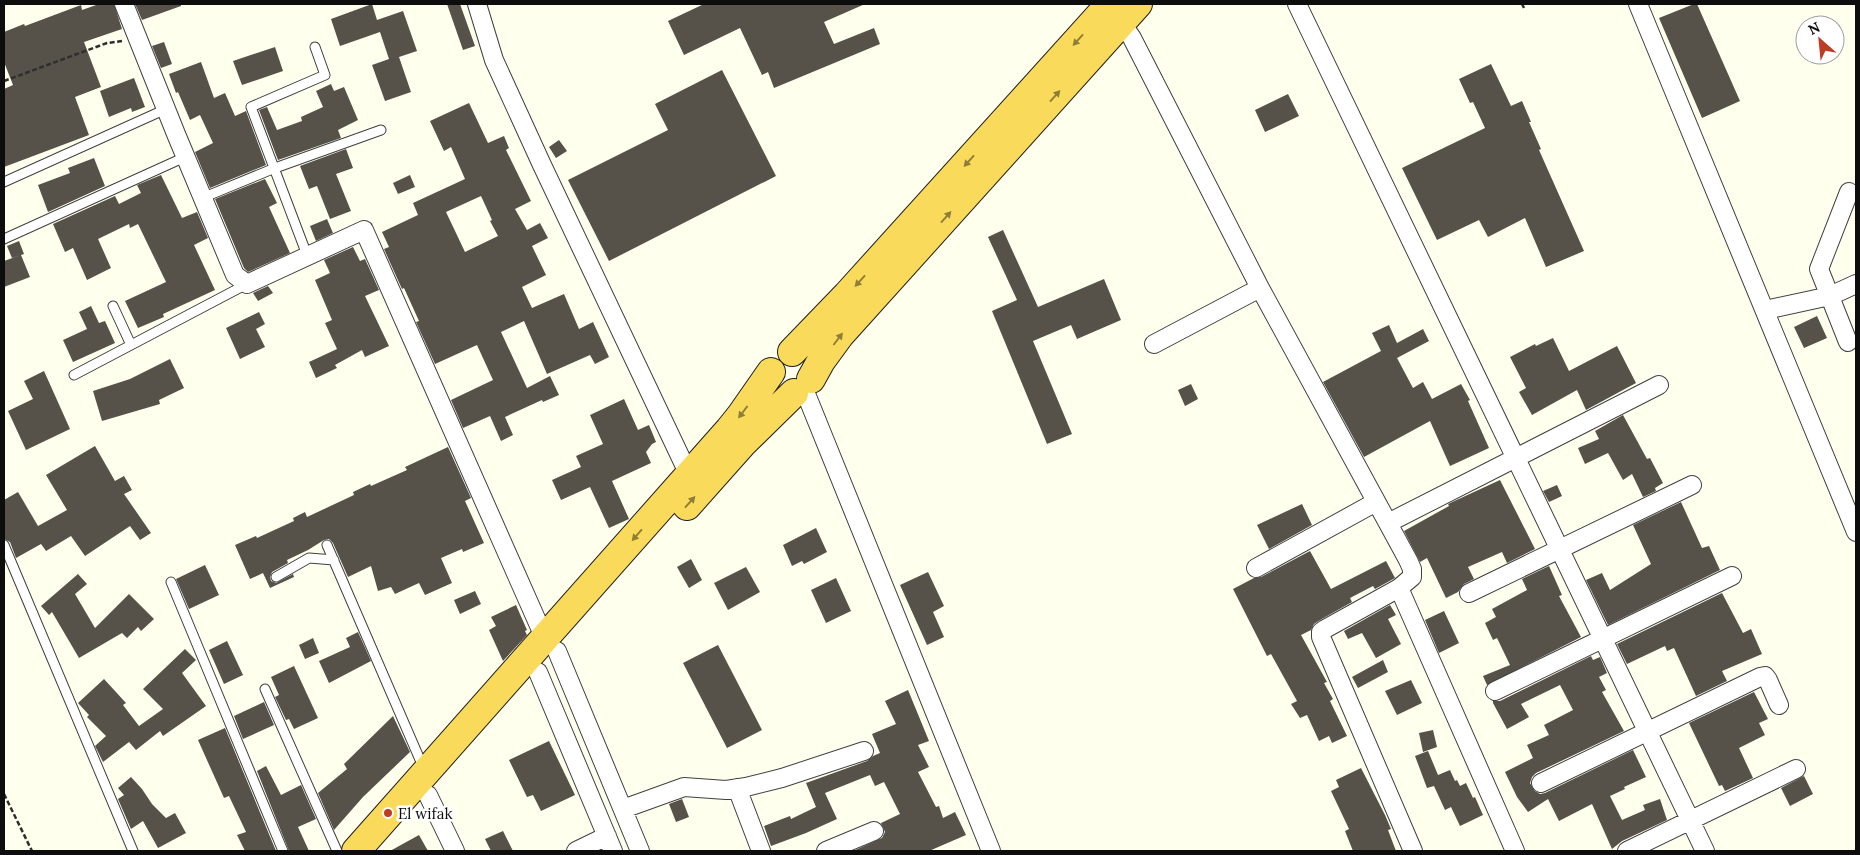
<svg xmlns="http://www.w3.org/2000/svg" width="1860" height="855" viewBox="0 0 1860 855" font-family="Lora,serif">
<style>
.building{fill:#565149;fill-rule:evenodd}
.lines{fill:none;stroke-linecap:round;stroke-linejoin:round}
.service-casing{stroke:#404040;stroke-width:11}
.minor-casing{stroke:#404040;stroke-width:20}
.trunk-casing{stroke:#1e1e1e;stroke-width:30}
.path{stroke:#2f2f2f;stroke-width:2.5;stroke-dasharray:5 2.5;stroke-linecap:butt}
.service{stroke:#fff;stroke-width:9}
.minor{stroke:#fff;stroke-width:18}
.trunk{stroke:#f9da5a;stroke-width:28}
.oneway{fill:#8f7e37}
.poi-dot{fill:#bf3b23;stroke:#fff;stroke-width:2}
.labels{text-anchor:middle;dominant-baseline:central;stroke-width:5;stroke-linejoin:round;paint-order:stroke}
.poi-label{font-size:15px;fill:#0d0d0d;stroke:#fff;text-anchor:start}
</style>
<rect width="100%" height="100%" fill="#ffffed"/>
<path class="building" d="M99,4H114L122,29L84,42L101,87L75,97L89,135L4,167V89L13,85L4,62V32L24,24L25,26L81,5L82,10Z
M135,4H181V6L142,20Z
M372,4L377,20L403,11L417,51L399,57L411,92L385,101L372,65L389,59L380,32L340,46L331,19Z
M447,4H460L475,46L463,50Z
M704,4H865L824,22L834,44L874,28L880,44L774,88L768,72L762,75L740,28L684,55L668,21Z
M1694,4H1697L1740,101L1702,118L1659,18Z
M164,42L172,64L161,68L152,46Z
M275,47L283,71L242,85L233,61Z
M201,62L214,98L225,93L235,116L246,111L266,165L210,188L195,152L213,143L200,115L190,120L178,92L176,93L169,74Z
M1491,64L1511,106L1522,101L1531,122H1529L1541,149L1539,150L1584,251L1546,267L1525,218L1488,237L1479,220L1437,240L1402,168L1485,128L1473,102L1470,103L1459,79Z
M722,70L776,176L609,261L568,180L668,130L655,104Z
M134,78L145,107L132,112L131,108L109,117L100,91Z
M331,84L334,91L344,87L358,120L338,130L341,138L278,160L259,110L267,107L277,130L302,121L301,117L323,107L316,91Z
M1288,94L1299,116L1265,132L1255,110Z
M469,103L488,143L504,136L509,148L506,150L531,201L515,209L527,230L540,223L548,238L532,246L546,275L522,287L532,308L564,294L579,329L593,322L609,357L595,364L590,355L547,374L524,321L501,332L527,388L550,376L559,395L543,402L542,400L505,417L513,435L501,441L490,416L463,428L451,400L493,380L477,345L435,364L416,322L419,321L404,288L402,289L384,249L389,247L382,232L418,215L413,203L465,179L451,147L444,151L430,121ZM481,196L492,220L490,221L498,236L465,252L446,212Z
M559,140L567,151L556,158L549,147Z
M346,149L353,168L336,174L351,211L330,219L317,186L309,189L300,166Z
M94,158L105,186L48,212L38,185L70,173L68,168Z
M161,175L182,218L197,212L208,238L194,245L215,290L163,314L164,317L138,328L125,301L166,282L138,224L130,228L129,224L98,239L111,268L87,280L73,248L65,252L53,224L115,196L119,204L141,193L137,185Z
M410,175L415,187L398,194L393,183Z
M265,179L277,203L269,207L290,253L248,272L244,268L215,199Z
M327,219L333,233L316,241L310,226Z
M1003,230L1038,307L1104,279L1121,320L1077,339L1071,325L1033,341L1072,434L1047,444L992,311L1017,300L988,237Z
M19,241L24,254L12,258L7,246Z
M353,247L360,261L365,259L379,290L365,296L389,346L365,357L362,350L335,365L337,368L316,378L309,362L337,349L325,323L332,320L315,280L330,273L324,260Z
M21,255L30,277L4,287V261Z
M268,286L273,293L258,301L253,293Z
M91,306L99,323L105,321L115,343L73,362L63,340L87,329L79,312Z
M259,312L265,324L256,329L265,347L240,359L226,328Z
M1817,316L1827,338L1804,348L1794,327Z
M1389,325L1397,343L1423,329L1429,341L1397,358L1413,388L1423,382L1432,399L1461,384L1470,400L1468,401L1489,448L1450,466L1430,421L1364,457L1323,382L1381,351L1372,333Z
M1553,338L1569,371L1617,346L1636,383L1586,410L1577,390L1532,415L1519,392L1526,388L1510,357L1535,344L1536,346Z
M170,359L184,388L159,400L160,404L102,421L93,391L130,379Z
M44,371L70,429L26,450L8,411L33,399L24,381Z
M1191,384L1198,399L1185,406L1178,390Z
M624,399L638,430L649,425L656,442L652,444L646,452L651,463L612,481L629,519L609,528L590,487L561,500L552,480L581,467L576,456L603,444L590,415Z
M1623,415L1647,459L1650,458L1663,483L1655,488L1656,491L1643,497L1632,474L1623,480L1608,453L1585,464L1578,448L1599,439L1595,431Z
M95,446L115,481L124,476L132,490L124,494L151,533L140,540L130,526L85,556L71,536L46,551L41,544L16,558L10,542L4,539V500L18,492L38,526L67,510L46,475Z
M448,447L471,498L465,501L484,543L463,552L462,549L441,558L452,583L425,595L419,583L395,594L391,587L378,591L371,566L348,577L333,543L329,539L324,540L308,550L287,560L288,563L272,572L270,577L271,581L276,583L293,574L294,577L270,588L263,573L250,579L235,545L256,536L257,538L294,521L293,518L305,512L307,517L354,495L353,492L370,484L371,486L407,470L405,467Z
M1500,480L1535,549L1507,563L1502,552L1468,567L1474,579L1464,584L1458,592L1446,598L1427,558L1420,562L1404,531L1449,506L1448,504Z
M1557,485L1562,496L1549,502L1543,491Z
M1681,502L1702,548L1709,546L1720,570L1608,625L1586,580L1602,573L1610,590L1651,564L1633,525Z
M1302,504L1312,525L1269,549L1257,525Z
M816,528L827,552L804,564L802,561L792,566L783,545Z
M1310,551L1331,589L1386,561L1395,578L1375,589L1373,586L1350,598L1352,602L1320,620L1314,624L1311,630L1301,635L1327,682L1324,683L1333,699L1330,701L1347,736L1332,743L1329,736L1319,741L1307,715L1300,718L1291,704L1297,701L1271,654L1267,656L1233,589L1254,578L1261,577Z
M691,559L702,580L689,588L677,567Z
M205,565L219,595L189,609L176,579Z
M1549,566L1562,595L1559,596L1581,637L1487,685L1483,676L1510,665L1497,638L1493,640L1485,623L1496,617L1492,609L1527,590L1522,579Z
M746,567L760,592L728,610L714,583Z
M928,572L944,606L933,612L944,637L927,645L900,585Z
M78,574L87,584L75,594L95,628L129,594L154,619L141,631L138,627L127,638L122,633L79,658L52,612L49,615L41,606Z
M836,578L851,611L826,623L811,590Z
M475,591L481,604L460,614L454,600Z
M1722,593L1743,633L1751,629L1762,654L1722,671L1727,681L1696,696L1674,648L1667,651L1665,646L1627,664L1617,644Z
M516,605L527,630L525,631L527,635L503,661L489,630L496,626L491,617Z
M1390,605L1396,615L1388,619L1401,644L1376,658L1362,633L1348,639L1344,631Z
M1444,611L1459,643L1439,653L1425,620Z
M358,632L371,661L329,683L319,661L350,647L346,638Z
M313,638L319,653L305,659L299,645Z
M227,641L243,675L224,684L209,650Z
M718,645L762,730L727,748L683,663Z
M185,649L196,660L182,673L206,706L163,736L160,731L136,750L129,742L103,762L95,746L106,736L87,717L89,715L78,703L104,679L126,703L123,705L139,726L163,709L143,689Z
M1591,656L1593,660L1600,657L1607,673L1599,677L1606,690L1602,692L1624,731L1536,773L1532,777L1530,783L1535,791L1540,794L1545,793L1633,750L1646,777L1624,787L1625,789L1610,796L1622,820L1645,810L1643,805L1660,799L1667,820L1622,841L1612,849L1592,804L1559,821L1548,799L1528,812L1517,797L1505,772L1533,758L1527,745L1549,735L1544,725L1573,710L1560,685L1521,704L1529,717L1507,729L1493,703V701H1500Z
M1383,660L1388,672L1358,688L1352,677Z
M294,666L318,718L294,729L289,719L286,720L275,697L279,695L271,677Z
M1411,680L1422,703L1397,715L1385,691Z
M908,690L929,741L918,745L929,767L918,772L936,807L939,806L943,818L955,812L966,835L929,851H853L882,838L885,832L881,823L900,814L884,782L875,786L870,775L825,793L837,819L806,833L771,846L764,826L790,816L791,819L816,807L806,783L867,761L873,756L880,753L872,734L896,724L885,701Z
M1754,692L1768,719L1759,723L1765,735L1739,748L1753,778L1725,791L1722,785L1719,786L1689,723Z
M264,702L274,725L243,739L234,716Z
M393,716L410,752L363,797L334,830L318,793L347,769L344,764Z
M225,728L276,851H245L237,835L246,832L229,796L224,798L198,740Z
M1433,730L1437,747L1423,752L1419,733Z
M549,741L575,795L541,811L533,795L527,797L509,760Z
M1428,751L1438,775L1450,770L1455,781L1457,780L1460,786L1466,783L1473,798L1475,797L1483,815L1460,826L1451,807L1445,810L1434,786L1427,788L1415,756Z
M266,766L281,795L301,785L316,819L298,827L309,851H289L257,771Z
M1361,768L1385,815L1391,829L1388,830L1396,851H1353L1345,831L1349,829L1331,791L1339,787L1336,780Z
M1804,776L1813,794L1790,806L1781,788Z
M131,777L142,789L152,804L166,818L175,813L186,833L158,848L143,821L131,829L118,799L124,795L118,788Z
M682,799L689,817L676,822L669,804Z
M503,831L513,851H491L485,839Z
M419,835L428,851H390Z"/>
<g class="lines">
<defs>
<path id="service" d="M4,182L166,109
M202,198L275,168L381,130
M4,239L185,157
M307,255L251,107L325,75L315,47
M113,306L131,345
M74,375L247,284
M4,545L133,851
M327,545L424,769
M276,577L309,558L334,560
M171,582L283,851
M265,689L337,851"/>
<path id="minor" d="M124,4L176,134L235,275L247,284L364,230L545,639
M477,4L494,60L542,165L689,475
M1297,4L1705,851
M1638,4L1856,532
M1121,22L1132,38L1260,288L1408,560L1412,569V577L1399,588L1515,851
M1765,310L1830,296L1856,284
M1848,342L1819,269L1849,192
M1154,344L1260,288
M804,389L991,851
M1388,523L1659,385
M1256,568L1376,502
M1399,588L1325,629L1321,632V637L1413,851
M1469,593L1692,485
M557,651L640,851
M538,672L613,851
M1495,691L1732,576
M1541,783L1760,677L1765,676L1768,680L1779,705
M737,788L761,851
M428,795L455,851
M623,809L684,787L726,790L746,787L782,778L864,751
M576,851L607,836
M826,851L874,831
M1627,851L1796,769"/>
<path id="trunk" d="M792,352L847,295L1110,4
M811,379L821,361L840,335L1138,4
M687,506L743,443L794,393
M356,851L729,430L741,415L771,372"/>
</defs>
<use href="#service" class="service-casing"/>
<use href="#minor" class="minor-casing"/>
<use href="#trunk" class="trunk-casing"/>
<path class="path" d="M1522,4L1524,8
M4,81L107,43L122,41
M4,794L32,851"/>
<use href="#service" class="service"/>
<use href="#minor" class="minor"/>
<use href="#trunk" class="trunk"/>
</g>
<defs><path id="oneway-solid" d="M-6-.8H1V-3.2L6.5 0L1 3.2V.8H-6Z" transform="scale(1.25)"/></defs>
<g class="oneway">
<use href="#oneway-solid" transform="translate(1078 40) rotate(132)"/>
<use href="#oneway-solid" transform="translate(1055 96) rotate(-48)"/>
<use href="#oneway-solid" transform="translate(969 161) rotate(132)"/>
<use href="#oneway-solid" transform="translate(946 217) rotate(-48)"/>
<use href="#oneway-solid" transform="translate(860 281) rotate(132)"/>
<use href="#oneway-solid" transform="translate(838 339) rotate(-53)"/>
<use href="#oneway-solid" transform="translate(743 412) rotate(127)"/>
<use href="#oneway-solid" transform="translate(690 502) rotate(-48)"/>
<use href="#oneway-solid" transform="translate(637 535) rotate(131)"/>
</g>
<circle class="poi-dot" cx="388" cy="813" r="5"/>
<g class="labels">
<g class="poi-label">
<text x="398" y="813">El wifak</text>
</g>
</g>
<rect width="1860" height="855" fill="none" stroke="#0d0d0d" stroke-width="10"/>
<g transform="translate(1820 40) rotate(333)"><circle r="24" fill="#ffffff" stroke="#9e9e9e"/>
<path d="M0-4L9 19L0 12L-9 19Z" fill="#bf3b23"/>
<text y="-8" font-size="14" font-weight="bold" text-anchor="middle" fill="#0d0d0d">N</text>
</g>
</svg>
